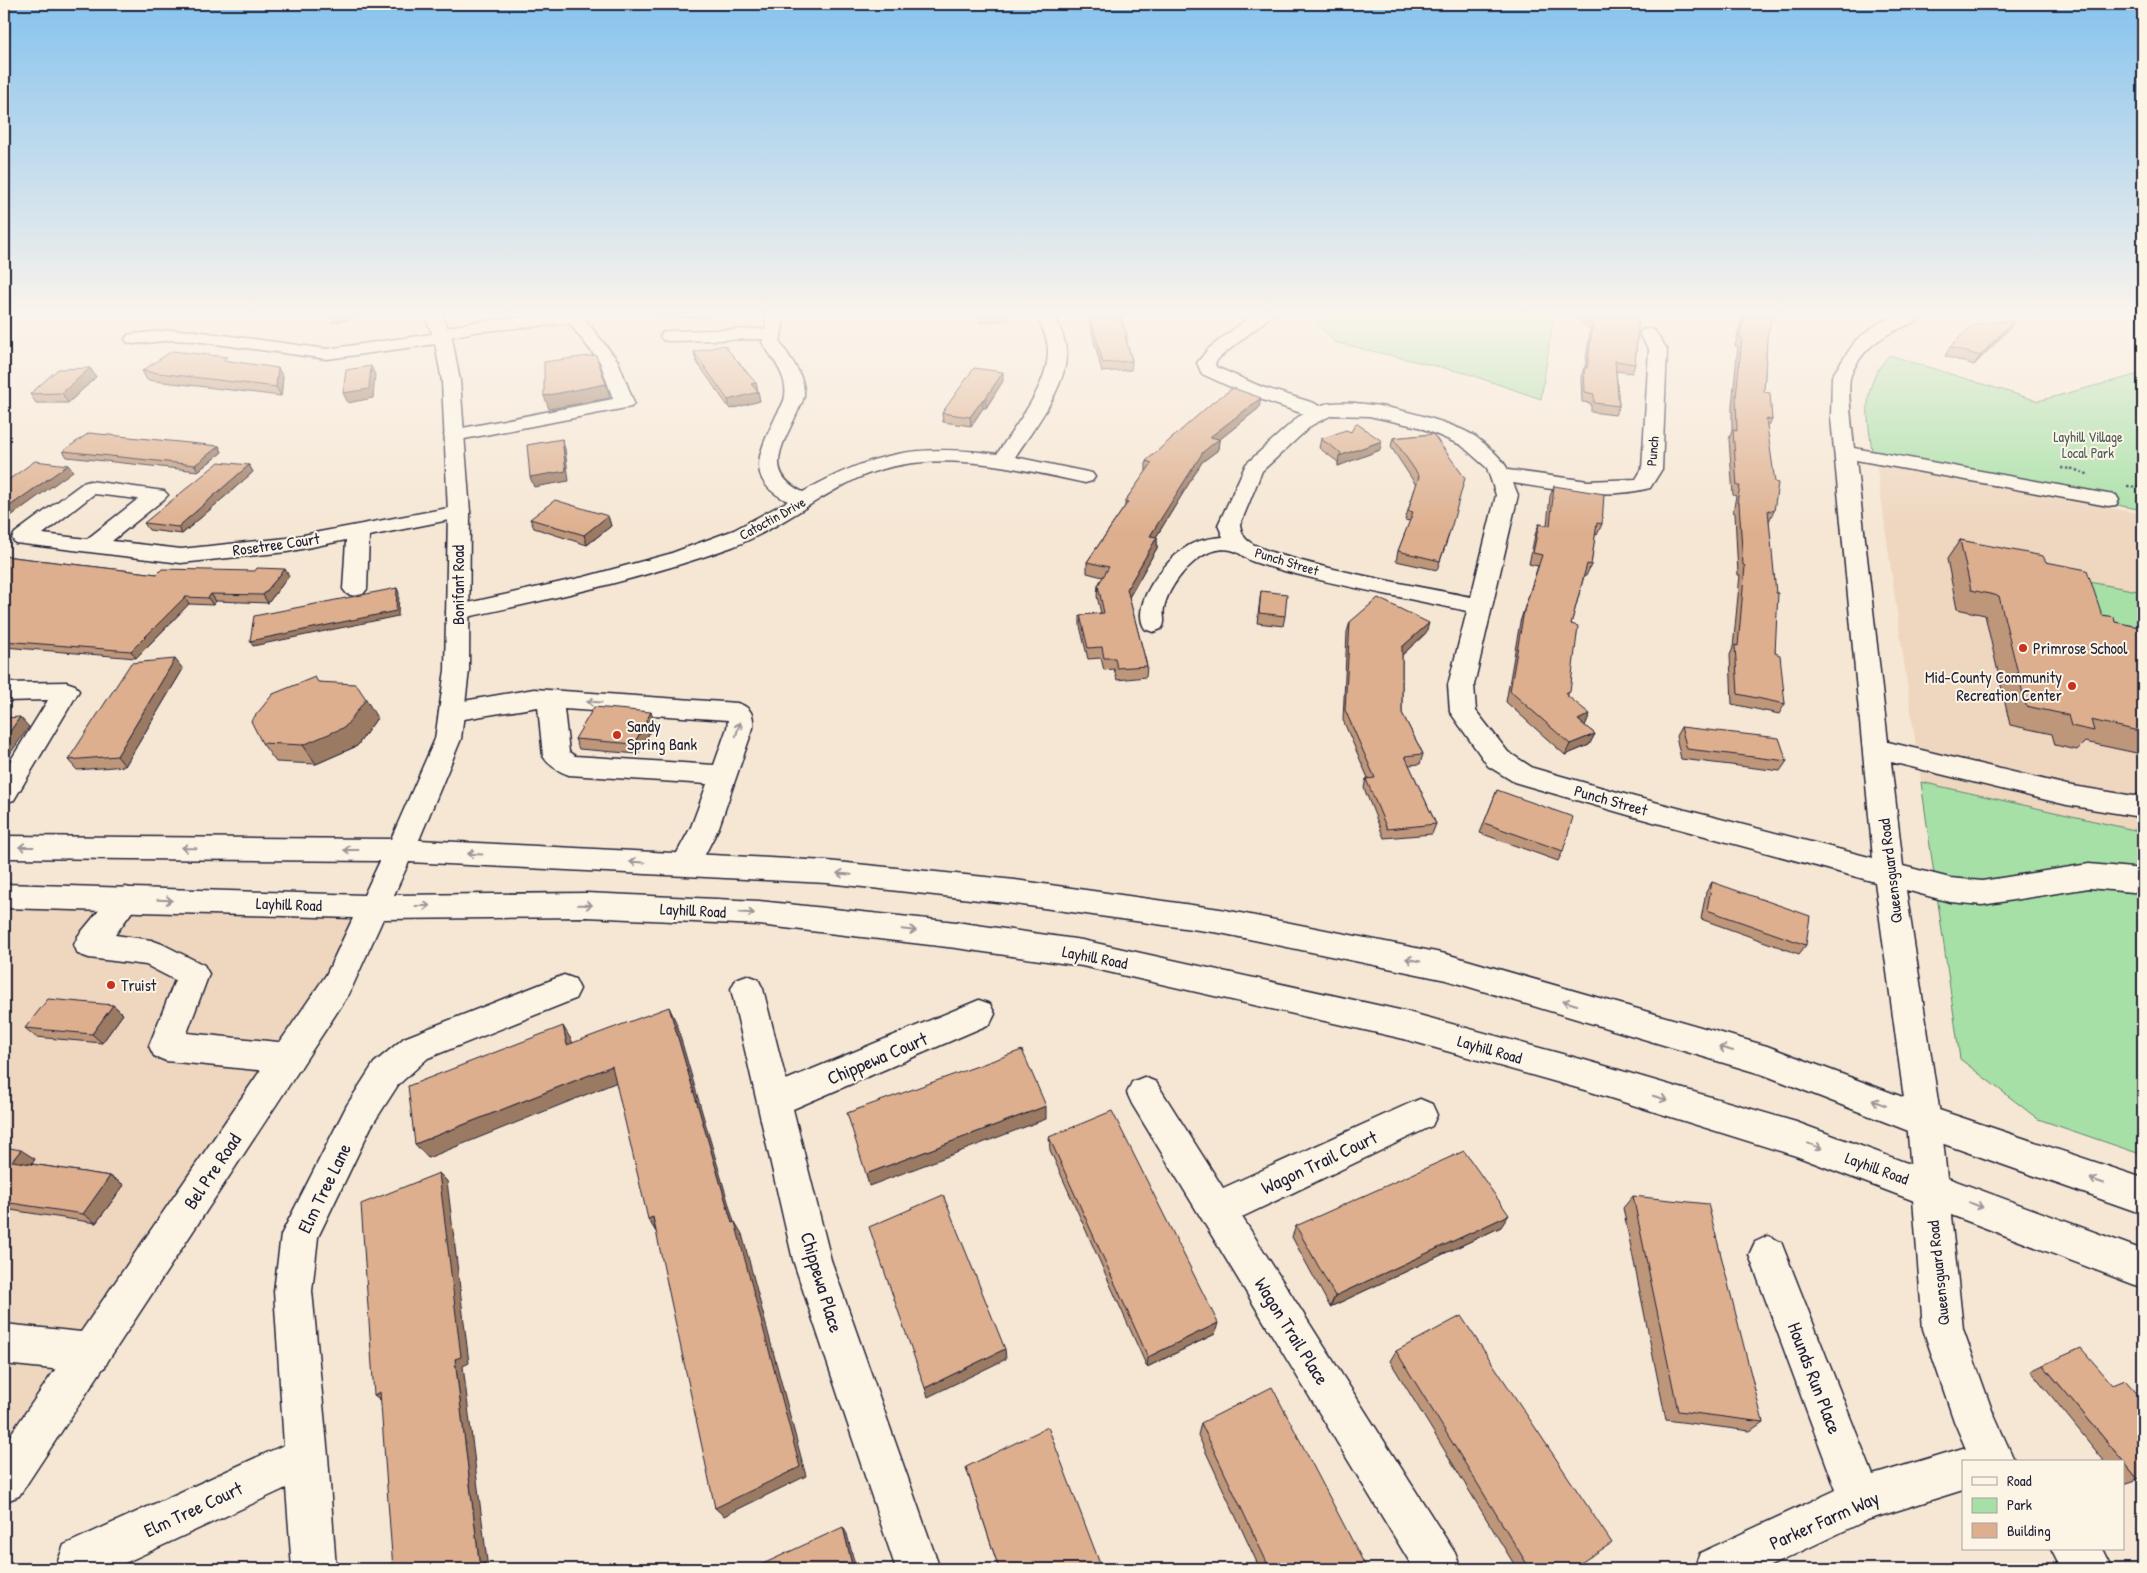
<svg xmlns="http://www.w3.org/2000/svg" width="2147" height="1573" viewBox="0 0 2147 1573" font-family="'Patrick Hand',sans-serif">
<style>
.built{fill:#eed6bf}
.green{fill:#a6e0a6;stroke:#648170}
.lines{fill:none;stroke-linecap:round;stroke-linejoin:round}
.minor-casing{stroke:#22223b;stroke-width:3}
.major-casing{stroke:#22223b;stroke-width:3}
.path{stroke:#22223b;stroke-width:2.5;stroke-dasharray:2.5 2.5;stroke-linecap:butt}
.minor{fill:#fcf5e5;fill-rule:evenodd}
.major{fill:#fcf5e5;fill-rule:evenodd}
.wall{fill:#be967a;stroke:#22223b}
.shaded-wall{fill:#9b7a63;stroke:#22223b}
.building{fill:#ddaf8e;stroke:#22223b}
.oneway{stroke:#9a9698}
.poi-dot{fill:#c8321e;stroke:#fcf5e5;stroke-width:2}
.labels{text-anchor:middle;dominant-baseline:central;stroke-width:4;stroke-linejoin:round;paint-order:stroke}
.far-park-label{font-size:14px;fill:#4a5b5b;stroke:#fcf5e5}
.far-street-label{font-size:14px;fill:#22223b;stroke:#fcf5e5}
.street-label{font-size:16px;fill:#22223b;stroke:#fcf5e5}
.poi-label{font-size:16px;fill:#22223b;stroke:#fcf5e5;text-anchor:start}
.near-street-label{font-size:19px;fill:#22223b;stroke:#fcf5e5}
</style>
<rect width="100%" height="100%" fill="#f6e7d4"/>
<filter id="ink" filterUnits="userSpaceOnUse"><feTurbulence type="fractalNoise" baseFrequency=".02" numOctaves="2"/><feDisplacementMap in="SourceGraphic" scale="10" xChannelSelector="R" yChannelSelector="G"/><feConvolveMatrix kernelMatrix="1 2 1 2 8 2 1 2 1" color-interpolation-filters="sRGB"/></filter>
<g filter="url(#ink)">
<path class="built" d="M1876,463L2143,514V832L1921,782Z
M4,896L374,907L4,1481Z"/>
<path class="green" d="M1309,313H1554L1541,399L1465,373L1334,342Z
M1889,355L2038,401L2143,373V510L1873,458C1868,418 1859,389 1889,355Z
M2089,582L2143,592V646L2107,638Z
M1921,782L2143,832V1155L2038,1119L1960,1059Z"/>
<g class="lines">
<defs>
<path id="minor" d="M562,313H580L618,361L634,403L631,407L454,441L447,439L444,435L447,431L613,399L600,362L569,323L474,332L451,337L449,342L443,343L327,359L194,341L173,340L134,344L128,343L125,339L128,335L134,334L173,330L194,331L327,349L432,334L435,330L474,322Z
M767,313H785L780,342C789,357 805,375 804,394C804,400 800,406 798,411C784,443 761,472 803,492C874,452 916,444 997,454C1015,426 1049,385 1048,350C1048,338 1041,325 1036,313H1054C1058,324 1065,337 1066,350C1069,385 1033,429 1015,457L1092,473L1095,477L1092,481L1085,483C1012,467 930,446 858,478C815,498 777,530 732,547C643,579 551,599 458,619L450,617L446,612L450,607L584,577L669,554L734,530L788,501C743,480 760,451 776,416C779,410 785,402 785,395C788,376 771,357 762,342L763,339L669,341L663,340L660,336L663,332L669,331L765,329Z
M1255,313H1275L1220,357L1215,363L1216,367L1262,387L1314,403L1319,406C1349,393 1449,419 1476,437C1486,445 1503,458 1508,470L1588,481L1636,479L1642,469L1649,349L1639,334L1642,330L1648,329L1654,330L1667,349L1662,469L1650,488C1605,500 1558,490 1513,483L1518,495L1474,685L1476,711L1508,752L1533,768L1635,797L1873,858L1831,418L1832,376L1856,340L1879,323L1906,313H1931L1928,317C1896,329 1865,340 1851,375C1846,386 1853,434 1854,448L2108,494L2116,495L2119,500L2116,505L2108,506L1856,460L1888,742L2067,785L2134,796L2143,794V814L2134,816L2067,805L1891,762L1903,866L1950,878L1982,881L2089,864L2143,869V893L2089,888L1982,905L1950,902L1906,890L1941,1121L1963,1329L1993,1413L2015,1462H1963V1490L1867,1520L1764,1569H1694L1700,1553L1836,1490L1749,1255L1755,1242L1768,1236L1781,1242L1873,1475L1963,1448L1966,1449L1954,1421L1923,1329L1907,1121L1875,882L1635,817L1524,785L1514,782L1488,766L1450,712L1448,685L1467,611C1406,598 1344,587 1284,571C1273,568 1262,565 1251,561C1245,558 1238,551 1231,550C1222,548 1210,551 1202,556C1185,567 1168,588 1164,608C1162,616 1167,622 1161,629L1153,632L1145,629C1129,605 1165,561 1185,548C1196,540 1210,538 1223,537L1218,525L1246,464L1298,417L1304,414L1248,395L1202,374L1197,363L1208,349ZM1332,415L1369,416L1419,427L1461,445L1487,468L1496,495L1471,597C1434,589 1264,560 1246,539C1243,536 1241,529 1240,525L1262,471L1312,425Z
M90,481L164,491L168,495L164,499L112,541L181,549L287,538L459,506L467,507L470,512L467,517L459,518L369,536L367,589L363,594L355,596L347,594L343,589L346,540L287,552L181,563L15,543L12,538L15,533L83,483ZM94,494L138,499L87,539L43,534Z
M66,682L75,685L79,691L14,800L4,803V771L48,700L4,701V683Z
M534,689L737,703C751,707 754,714 753,728L719,827L696,872L686,875L676,872L671,864L691,827L707,784L569,775C558,771 549,766 543,756L538,707L452,721L443,718L439,712L443,706L452,703ZM564,709L728,720L727,728L714,765L575,756L569,752Z
M126,887L137,891L141,899L115,935L151,940L162,944L204,965L209,974L187,1033L288,1043L300,1047L305,1058L300,1069L288,1073L166,1061L154,1056L149,1046L175,980L146,965L89,958L78,954L74,945L78,936L115,891Z
M564,975L575,979L580,989L575,999L428,1058L398,1085L371,1127L318,1237L312,1291L328,1456L336,1569H292L286,1488L112,1569H61L58,1561L64,1545L284,1445L274,1291L281,1235L347,1105L374,1063L404,1038Z
M747,975L758,979L763,989L786,1080L979,1000L990,1004L995,1014L990,1024L793,1109L831,1260L940,1569H896L793,1260L731,989L736,979Z
M1144,1077L1156,1082L1223,1188L1408,1104L1420,1099L1432,1104L1437,1115L1432,1126L1242,1217L1455,1553L1461,1569H1414L1132,1104L1127,1093L1132,1082Z
M4,1324L91,1333L105,1339L111,1353L105,1367L91,1373L4,1364Z
M2051,1549H2103L2113,1569H2061Z"/>
<path id="major" d="M423,313H441L452,338L460,381L470,512L469,670L461,739L419,840L827,861L1015,880L1220,909L1446,954L1767,1046L1924,1105L2143,1178V1214L1924,1137L1764,1075L1446,980L1220,933L1015,904L827,883L409,862L394,895L586,893L759,901L956,922L1082,940L1404,1011L1588,1061L1796,1122L2143,1250V1288L1796,1156L1588,1091L1404,1039L1082,966L956,948L759,925L586,917L383,919L349,994L19,1496L4,1502V1444L326,975L353,918L4,908V884L364,895L380,861L4,858V836L391,839L435,739L445,670L448,512L442,381L434,338Z"/>
</defs>
<use href="#minor" class="minor-casing"/>
<use href="#major" class="major-casing"/>
<path class="path" d="M2061,468L2073,469L2090,475
M2127,486L2143,488"/>
<use href="#minor" class="minor"/>
<use href="#major" class="major"/>
</g>
<path class="wall" d="M656,313H711V317L657,318Z
M977,313H1008V320L980,323Z
M1087,313H1159L1121,317L1127,336V344L1132,361L1131,370L1102,372Z
M1578,313H1639L1635,364L1632,373L1616,371L1619,406L1615,415L1591,412V403L1582,402L1581,377L1584,368H1585L1590,330L1576,317Z
M1745,313L1767,337L1764,392L1772,420L1767,429L1774,511L1769,521L1775,653L1785,704L1779,714L1732,704L1730,655L1733,648L1740,575H1738L1735,513L1733,512L1736,496L1733,495L1729,439L1732,431V406L1738,346H1735L1741,321Z
M2009,329L1974,365L1945,356L1950,347Z
M694,352L756,383L760,401L730,409L696,361Z
M229,361L283,377L281,396L147,380L142,371Z
M90,368L96,377L68,403H36L30,394Z
M1003,381L986,408H983L971,426L943,422L942,413Z
M1259,408L1219,440L1218,450L1202,462L1156,537H1157V548L1129,597L1147,666L1146,677L1117,680L1114,669L1104,670L1101,658L1088,659L1080,626V615L1101,613L1097,596L1098,585L1103,577L1087,573V562L1125,506V501L1146,472V461Z
M1351,432L1380,450L1338,466V462L1319,448L1321,439Z
M1433,434L1449,535L1437,570L1396,561L1398,551L1410,521L1405,520L1416,485L1391,447L1393,438Z
M219,446L222,452L198,471L67,457L63,451Z
M249,465L253,472L182,534L149,530L144,523Z
M1554,486L1602,524L1597,535L1595,534L1591,565L1586,576H1584L1571,624L1568,696L1585,726L1595,734L1589,745L1565,755L1506,702L1520,622L1538,566L1529,564L1535,535L1539,524L1547,525L1550,496Z
M608,516L611,526L587,545L534,528L530,519Z
M1960,540L2046,562L2102,615L2115,622L2143,628V752L2141,754L2085,742L2077,750L2055,745L2052,734L2010,725L1985,615L1957,609L1947,559Z
M4,556L157,574L289,576L268,603L216,601L213,605L189,604L136,658L4,647Z
M1261,591L1285,616L1283,626L1257,623Z
M1350,622L1426,633L1402,655V713L1423,754L1420,764L1409,765L1436,824L1432,834L1384,838L1364,788L1366,779L1368,778L1343,720L1347,632Z
M183,669L125,766L77,770L68,760Z
M319,682L377,718L357,746L316,764L276,762L262,743Z
M655,722L638,754L579,749L575,739Z
M1681,727L1787,761L1780,771L1681,759L1676,736Z
M1497,790L1563,851L1558,861L1480,833Z
M1712,882L1806,945L1799,954L1701,919L1706,892Z
M113,1005L123,1014L102,1043L36,1037L25,1028Z
M1049,1137L1215,1334L1147,1367L1050,1150Z
M4,1147L35,1159L32,1164L110,1176L124,1185L96,1223L4,1209Z
M1633,1196L1763,1422L1750,1431L1666,1420L1623,1208Z
M1296,1226L1501,1227L1330,1307L1292,1237Z
M1396,1351L1571,1569H1517L1390,1361Z
M2043,1365L2138,1479L2123,1484V1462H2105L2031,1371Z
M1201,1423L1367,1569H1260L1198,1435Z
M966,1467L1102,1569H999Z"/>
<path class="shaded-wall" d="M339,313H360L362,316L333,323L330,315Z
M1118,313H1159L1117,317Z
M2014,320L2009,329L1974,365L1980,356Z
M371,366L375,375L373,398L348,403L343,393Z
M90,368L96,377L68,403L62,393Z
M278,368L283,377L281,396L276,387Z
M1003,372V381L986,408L985,399Z
M756,383L758,392L751,384Z
M606,384L610,398L549,409L544,396Z
M758,392L760,401L730,409L728,400Z
M1261,398L1259,408L1219,440L1218,450L1202,462L1150,547V536L1210,437Z
M983,399V408L971,426L970,417Z
M562,439L565,449L569,481L534,487L530,477Z
M1382,441L1380,450L1338,466L1339,456Z
M219,446L222,452L198,471L195,465Z
M68,465L73,471L4,521V510Z
M249,465L253,472L182,534L178,527Z
M608,516L611,526L587,545L584,535Z
M1157,537V548L1127,601V589Z
M285,569L289,576L268,603L263,595Z
M397,588L399,593L398,616L253,646L250,641Z
M211,594L216,601L213,605L208,598Z
M185,597L189,604L136,658L131,651Z
M1429,623L1426,633L1400,657L1402,647Z
M175,659L183,669L125,766L117,756Z
M366,699L377,718L357,746L316,764L303,745Z
M651,712L655,722L638,754L634,744Z
M1590,714L1585,726L1578,720Z
M20,717L29,727L7,758L4,755V740Z
M1595,734L1589,745L1565,755L1570,744Z
M113,1005L123,1014L102,1043L92,1034Z
M669,1007L676,1022L738,1236L732,1223Z
M563,1026L572,1041L576,1060L567,1045Z
M612,1066L620,1081L428,1158L415,1144Z
M1046,1106V1119L869,1186L866,1174Z
M21,1150L35,1159L27,1170L12,1161Z
M439,1173L447,1181L469,1363L463,1366L488,1569H480L455,1359Z
M110,1176L124,1185L96,1223L83,1214Z
M1509,1215L1501,1227L1330,1307L1335,1296Z
M653,1217L656,1232L648,1219Z
M735,1222L742,1234L806,1476L724,1516L715,1508Z
M1218,1323L1215,1334L1147,1367L1148,1357Z
M1005,1349L1006,1359L928,1397L925,1388Z
M380,1392L383,1402L374,1395Z
M843,1527L847,1534L856,1569H853Z"/>
<path class="building" d="M329,313H339L330,315Z
M1089,313H1119L1127,336H1125L1132,361L1103,363Z
M1584,313H1639L1635,364L1615,361L1619,406L1594,403V394L1585,392L1584,368H1587L1593,322Z
M1745,313H1773L1767,337L1764,392L1770,393L1772,420L1766,419L1775,482L1778,483L1774,511L1768,510L1776,593H1778L1775,653L1780,655L1785,704L1738,694L1735,645L1738,646L1745,566L1743,565L1739,503H1737L1740,486H1737L1733,430L1737,431L1736,397L1742,337H1739Z
M2014,320L1980,356L1950,347L1972,325Z
M724,345L756,383L751,384L758,392L728,400L694,352Z
M172,351L227,357L223,360L278,368L276,387L142,371Z
M596,355L606,384L544,396V362Z
M371,366L369,389L343,393L346,370Z
M90,368L62,393L30,394L58,369Z
M974,368L1003,372L985,399H983L970,417L942,413Z
M1233,388L1261,398L1210,437L1219,439L1203,452L1150,536L1157,537L1127,589L1147,666L1117,668L1115,658H1104L1102,647L1088,648L1080,615L1104,613L1098,585L1109,567L1087,562L1128,502L1125,501L1152,463L1146,461L1213,402Z
M1356,423L1382,441L1339,456L1341,453L1321,439L1346,430L1351,432Z
M89,433L219,446L195,465L63,451Z
M1433,434L1465,478L1452,525L1440,561L1398,551L1413,512L1408,511L1419,476L1393,438Z
M562,439L566,471L530,477L527,445Z
M35,461L68,465L4,510V483Z
M219,462L249,465L178,527L144,523Z
M1554,486L1604,494L1602,524L1597,523L1591,565L1587,564L1571,624L1578,626L1570,692L1565,694L1590,714L1578,720L1595,734L1570,744L1510,691L1524,611L1542,555L1533,553L1539,524L1550,526Z
M555,500L608,516L584,535L530,519Z
M1960,540L2043,556L2046,562L2087,570L2102,615L2114,617L2115,622L2143,628V732L2091,720L2094,731L2071,726L2068,715L2026,706L1999,596L1971,590Z
M4,556L157,574L162,569L255,571L257,568L285,569L263,595L211,594L208,598L185,597L131,651L4,641Z
M397,588L396,611L250,641L254,616Z
M1261,591L1287,594L1285,616L1259,613Z
M1378,598L1429,623L1402,647V713L1423,754L1405,756L1436,824L1387,829L1366,779L1375,778L1345,710L1350,622Z
M175,659L117,756L68,760L131,663Z
M315,677L318,682L356,684L366,699L345,727L303,745L262,743L251,721L273,694Z
M594,707L651,712L634,744L575,739Z
M20,717L4,740V718Z
M1681,727L1779,738L1787,761L1687,749Z
M1497,790L1573,817L1563,851L1484,823Z
M1712,882L1810,916L1806,945L1707,910Z
M48,999L113,1005L92,1034L25,1028Z
M669,1007L732,1223L735,1222L800,1467L715,1508L653,1217L648,1219L612,1066L415,1144L408,1086L563,1026L567,1045Z
M1022,1050L1046,1106L866,1174L847,1113Z
M1112,1111L1218,1323L1148,1357L1049,1137Z
M4,1147L21,1150L12,1161L110,1176L83,1214L4,1202Z
M1464,1151L1509,1215L1335,1296L1296,1226Z
M439,1173L461,1357L455,1359L480,1569H393L380,1392L374,1395L361,1204Z
M943,1195L1005,1349L925,1388L869,1227Z
M1633,1196L1708,1204L1763,1422L1678,1411Z
M1461,1316L1612,1543L1571,1569H1530L1396,1351Z
M2081,1348L2113,1385L2125,1380L2143,1400V1476L2138,1479L2043,1365Z
M1272,1387L1367,1569H1270L1201,1423Z
M1048,1427L1102,1569H999L966,1467Z
M843,1527L853,1569H752Z"/>
<defs><path id="oneway-shaft" d="M-6 0H5M1.5-3L5.5 0L1.5 3" fill="none" stroke-width="1.6" stroke-linecap="round" stroke-linejoin="round" transform="scale(1.25)"/></defs>
<g class="oneway">
<use href="#oneway-shaft" transform="translate(594 702) rotate(-176)"/>
<use href="#oneway-shaft" transform="translate(738 729) rotate(-73)"/>
<use href="#oneway-shaft" transform="translate(26 847) rotate(-180)"/>
<use href="#oneway-shaft" transform="translate(189 848) rotate(-179)"/>
<use href="#oneway-shaft" transform="translate(351 850) rotate(-180)"/>
<use href="#oneway-shaft" transform="translate(475 854) rotate(-177)"/>
<use href="#oneway-shaft" transform="translate(637 862) rotate(-177)"/>
<use href="#oneway-shaft" transform="translate(844 874) rotate(-174)"/>
<use href="#oneway-shaft" transform="translate(165 900) rotate(2)"/>
<use href="#oneway-shaft" transform="translate(585 905) rotate(1)"/>
<use href="#oneway-shaft" transform="translate(423 906)"/>
<use href="#oneway-shaft" transform="translate(747 913) rotate(3)"/>
<use href="#oneway-shaft" transform="translate(909 930) rotate(6)"/>
<use href="#oneway-shaft" transform="translate(1413 960) rotate(-169)"/>
<use href="#oneway-shaft" transform="translate(1570 1003) rotate(-164)"/>
<use href="#oneway-shaft" transform="translate(1726 1049) rotate(-164)"/>
<use href="#oneway-shaft" transform="translate(1660 1098) rotate(17)"/>
<use href="#oneway-shaft" transform="translate(1879 1103) rotate(-159)"/>
<use href="#oneway-shaft" transform="translate(1815 1146) rotate(20)"/>
<use href="#oneway-shaft" transform="translate(2097 1181) rotate(-161)"/>
<use href="#oneway-shaft" transform="translate(1976 1205) rotate(21)"/>
</g>
</g>
<linearGradient id="sky" x2="0" y2="1"><stop stop-color="#87c3ee"/><stop offset="0.59" stop-color="#fbf4ec"/><stop offset="1" stop-color="#fbf4ec" stop-opacity="0"/></linearGradient>
<rect width="2147" height="533" fill="url(#sky)"/>
<g class="poi-dot">
<circle cx="2023" cy="648" r="5"/>
<circle cx="2072" cy="686" r="5"/>
<circle cx="617" cy="735" r="5"/>
<circle cx="111" cy="985" r="5"/>
</g>
<g class="labels">
<g class="far-park-label">
<text x="2088" y="436">Layhill Village<tspan x="2088" dy="16">Local Park</tspan></text>
</g>
<g class="far-street-label">
<text transform="translate(1652 451) rotate(-85)">Punch</text>
<text transform="translate(772 518) rotate(-29)">Catoctin Drive</text>
<text transform="translate(1287 561) rotate(17)">Punch Street</text>
</g>
<g class="street-label">
<text transform="translate(276 544) rotate(-8)">Rosetree Court</text>
<text transform="translate(458 585) rotate(-90)">Bonifant Road</text>
<text transform="translate(1611 800) rotate(16)">Punch Street</text>
<text transform="translate(1890 871) rotate(-97)">Queensguard Road</text>
<text transform="translate(289 904) rotate(2)">Layhill Road</text>
<text transform="translate(693 910) rotate(3)">Layhill Road</text>
<text transform="translate(1095 957) rotate(11)">Layhill Road</text>
<text transform="translate(1490 1049) rotate(16)">Layhill Road</text>
<text transform="translate(1877 1168) rotate(20)">Layhill Road</text>
<text transform="translate(1938 1273) rotate(-96)">Queensguard Road</text>
</g>
<g class="poi-label">
<text x="2033" y="648">Primrose School</text>
<text x="2062" y="677" text-anchor="end">Mid-County Community<tspan x="2062" dy="18">Recreation Center</tspan></text>
<text x="627" y="726">Sandy<tspan x="627" dy="18">Spring Bank</tspan></text>
<text x="121" y="985">Truist</text>
</g>
<g class="near-street-label">
<text transform="translate(877 1058) rotate(-23)">Chippewa Court</text>
<text transform="translate(1319 1162) rotate(-25)">Wagon Trail Court</text>
<text transform="translate(212 1171) rotate(-56)">Bel Pre Road</text>
<text transform="translate(324 1188) rotate(-64)">Elm Tree Lane</text>
<text transform="translate(822 1282) rotate(73)">Chippewa Place</text>
<text transform="translate(1292 1331) rotate(58)">Wagon Trail Place</text>
<text transform="translate(1815 1378) rotate(69)">Hounds Run Place</text>
<text transform="translate(193 1509) rotate(-25)">Elm Tree Court</text>
<text transform="translate(1824 1520) rotate(-24)">Parker Farm Way</text>
</g>
</g>
<rect width="2147" height="1573" fill="none" stroke="#fcf5e5" stroke-width="20"/>
<rect x="10" y="10" width="2127" height="1553" fill="none" stroke="#22223b" stroke-width="2" filter="url(#ink)"/>
<rect x="1962" y="1460" width="162" height="90" fill="#fcf5e5" stroke="#a5a1a1"/>
<rect x="1972" y="1477" width="25" height="8" fill="#fcf5e5" stroke="#a5a1a1"/>
<text x="2007" y="1486" font-size="15" fill="#22223b">Road</text>
<rect x="1972" y="1498" width="25" height="15" fill="#a6e0a6" stroke="#a5a1a1"/>
<text x="2007" y="1510" font-size="15" fill="#22223b">Park</text>
<rect x="1972" y="1523" width="25" height="15" fill="#ddaf8e" stroke="#a5a1a1"/>
<text x="2007" y="1536" font-size="15" fill="#22223b">Building</text>
</svg>
